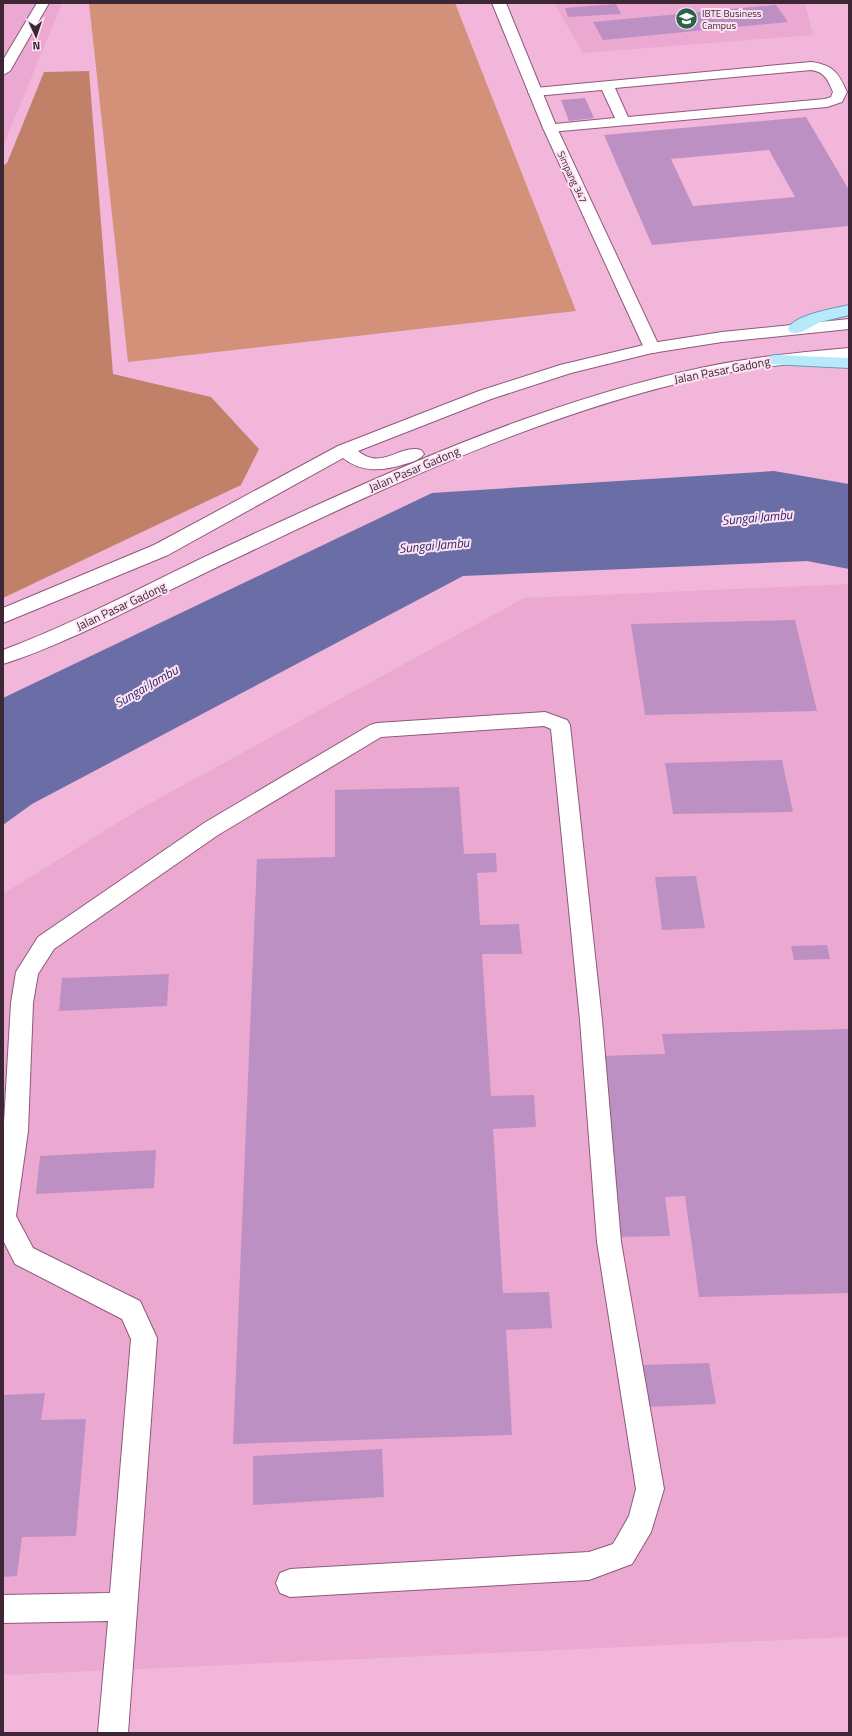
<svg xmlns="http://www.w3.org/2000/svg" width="852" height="1736" viewBox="0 0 852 1736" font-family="'Titillium Web',sans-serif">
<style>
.built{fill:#eba9d2}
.green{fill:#d29178}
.forest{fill:#c18168}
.water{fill:#6b6da6}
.building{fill:#bd90c3;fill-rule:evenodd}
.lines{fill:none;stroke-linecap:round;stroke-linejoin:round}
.service-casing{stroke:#8e597a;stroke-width:2}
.minor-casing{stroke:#8e597a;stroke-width:2}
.tertiary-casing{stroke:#8e597a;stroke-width:2}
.primary-casing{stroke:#6e9cb3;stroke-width:2}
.service{fill:#fff;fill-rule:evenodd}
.minor{fill:#fff;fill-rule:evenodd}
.tertiary{fill:#fff;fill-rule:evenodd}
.primary{fill:#b8e9fa;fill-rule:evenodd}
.labels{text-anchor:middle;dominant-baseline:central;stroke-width:4;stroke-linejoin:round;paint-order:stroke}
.far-poi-label{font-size:10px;fill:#3e2735;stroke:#fde3f2;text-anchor:start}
.far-street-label{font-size:10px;fill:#3e2735;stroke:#fde3f2}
.street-label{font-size:12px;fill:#3e2735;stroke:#fde3f2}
.water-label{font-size:13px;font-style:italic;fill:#2c256b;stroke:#fde3f2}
</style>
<rect width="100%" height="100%" fill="#f2b6db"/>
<path class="built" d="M3,3H62L3,147Z
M554,3H805L813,35L583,53Z
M849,584V1637L3,1675V894L138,810L524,598Z"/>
<path class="green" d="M89,3H455L576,311L128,362Z"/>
<path class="forest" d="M89,71L113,374L211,397L259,449L241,485L3,598V166L7,163L44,72Z"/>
<path class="water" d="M774,471L849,484V569L807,561L463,576L32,804L3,825V698L432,493Z"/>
<path class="building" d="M616,4L621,14L568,17L565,8Z
M776,5L788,22L603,40L593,22Z
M585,98L594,118L569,121L561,100Z
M806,117L849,190V226L652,245L604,135ZM769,150L795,197L693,206L671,159Z
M795,620L817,711L645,715L631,624Z
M782,760L793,812L673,814L665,763Z
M459,787L464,854L496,853L497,872L477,873L480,925L519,924L522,954H482L491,1096L534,1095L536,1127L493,1129L503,1293L549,1292L552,1328L506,1330L512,1435L233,1444L257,859L335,857V790Z
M696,876L705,928L662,930L655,877Z
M827,945L830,959L794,960L791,946Z
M169,974L167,1006L59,1011L62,978Z
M849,1029V1293L699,1297L685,1196L665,1197L670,1236L617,1237L598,1056L665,1054L662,1034Z
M156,1150L154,1188L36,1194L40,1156Z
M709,1363L716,1404L647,1407L642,1365Z
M45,1393L41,1420L86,1419L76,1536L22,1537L17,1576L3,1577V1395Z
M382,1449L384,1497L253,1505V1456Z"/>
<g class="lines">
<defs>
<path id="service" d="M37,3H49L10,71L3,75V60Z
M811,62C833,65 838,72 847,92L842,102L827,107L550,132L545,131L543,128L545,125L615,118L602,90L535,96L530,95L528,92L530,89L535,88ZM811,70C825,72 828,80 833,92L831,97L825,99L628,117L615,88Z
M545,712L567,720L570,725L602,1020L621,1242L664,1489L651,1532L632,1564L589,1580L290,1597L280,1593L276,1583L280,1573L290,1569L589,1552L613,1544L629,1516L636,1489L597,1242L580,1020L551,729L544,726L381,737L218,835L54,949L38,974L33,1003L28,1131L16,1216L33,1248L140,1301L157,1338L128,1733H98L108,1621L3,1623V1595L110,1593L131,1339L122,1319L15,1264L3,1240V1139L11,1003L16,972L38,937L204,823L370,725L377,723Z"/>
<path id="minor" d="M492,3H506L557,128L660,348L658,352L652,353L646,352L644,348L543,128Z"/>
<path id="tertiary" d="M849,319V329L722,342L652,353L571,373L491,399L358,451C382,471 399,444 421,450L424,454C420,460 412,462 405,464C383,471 362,473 343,458L168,555L3,623V608L154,545L338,446L479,391L560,365L652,343L722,332Z
M849,348V358C801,363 752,367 705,377C543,413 391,484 243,555C188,580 134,609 79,634C54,645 29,656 3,664V650C81,621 154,580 230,545C383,474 539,402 705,367C752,357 801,352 849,348Z"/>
<path id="primary" d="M849,305V315L820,322L802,332L796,333L790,332L788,328C797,314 833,309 849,305Z
M776,355L849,358V368L770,364L768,360L770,356Z"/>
</defs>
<use href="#service" class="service-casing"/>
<use href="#minor" class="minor-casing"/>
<use href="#tertiary" class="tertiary-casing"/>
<use href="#primary" class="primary-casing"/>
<use href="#service" class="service"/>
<use href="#minor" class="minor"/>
<use href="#tertiary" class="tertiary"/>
<use href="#primary" class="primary"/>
</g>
<defs>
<symbol id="school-disc" viewBox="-11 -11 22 22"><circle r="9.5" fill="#2b6249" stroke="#fde3f2"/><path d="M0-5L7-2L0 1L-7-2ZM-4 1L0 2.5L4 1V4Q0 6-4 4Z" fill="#fff"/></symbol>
</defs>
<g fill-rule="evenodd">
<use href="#school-disc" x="674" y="6" width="25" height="25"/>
</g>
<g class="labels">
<g class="far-poi-label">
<text x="702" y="13">IBTE Business<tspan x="702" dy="12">Campus</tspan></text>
</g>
<g class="far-street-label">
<text transform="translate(572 177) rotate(65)">Simpang 347</text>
</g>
<g class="street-label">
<text transform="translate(722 370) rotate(-11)">Jalan Pasar Gadong</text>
<text transform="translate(414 469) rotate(-23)">Jalan Pasar Gadong</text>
<text transform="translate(121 606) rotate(-25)">Jalan Pasar Gadong</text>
</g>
<g class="water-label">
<text transform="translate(757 517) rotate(-5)">Sungai Jambu</text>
<text transform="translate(434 545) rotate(-5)">Sungai Jambu</text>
<text transform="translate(146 686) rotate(-30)">Sungai Jambu</text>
</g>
</g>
<rect width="852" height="1736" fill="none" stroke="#3e2735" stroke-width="8"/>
<g transform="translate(36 36) rotate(177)" stroke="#fde3f2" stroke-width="3" paint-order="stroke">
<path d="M0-3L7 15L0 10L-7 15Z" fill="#3e2735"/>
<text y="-6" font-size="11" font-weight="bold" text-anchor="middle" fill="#3e2735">N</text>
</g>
</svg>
